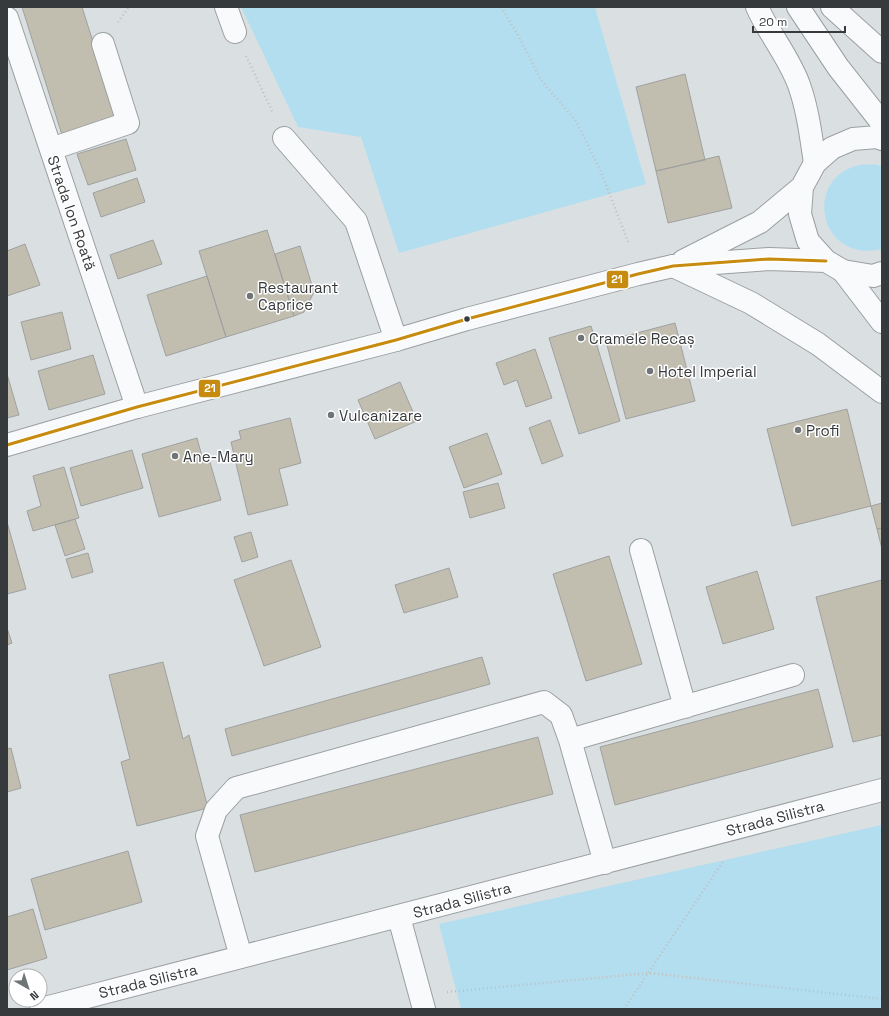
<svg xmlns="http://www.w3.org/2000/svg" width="889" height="1016" viewBox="0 0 889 1016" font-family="'Space Grotesk',sans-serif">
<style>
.green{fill:#b3deef}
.building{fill:#c2beaf;stroke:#9fa1a1}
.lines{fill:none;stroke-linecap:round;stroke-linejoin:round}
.minor-casing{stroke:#9b9fa1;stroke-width:24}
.major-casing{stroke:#9b9fa1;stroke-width:24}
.path{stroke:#bec0c1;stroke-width:2.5;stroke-dasharray:1 3;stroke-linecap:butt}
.minor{stroke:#f9fafb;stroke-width:22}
.major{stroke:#f9fafb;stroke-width:22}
.bus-1-casing{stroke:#fff;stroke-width:6}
.bus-1{stroke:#c78b0f;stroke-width:3}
.poi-dot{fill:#6f7476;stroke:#fff;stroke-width:1.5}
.bus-dot{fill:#363a3c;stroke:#fff;stroke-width:1.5}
.labels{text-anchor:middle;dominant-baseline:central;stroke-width:3;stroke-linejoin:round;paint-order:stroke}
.street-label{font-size:15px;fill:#363a3c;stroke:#fff}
.poi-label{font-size:15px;fill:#363a3c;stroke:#fff;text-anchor:start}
.line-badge{stroke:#fff;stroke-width:1.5}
.badge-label{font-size:11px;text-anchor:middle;font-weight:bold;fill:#fff}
</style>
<rect width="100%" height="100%" fill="#dae0e2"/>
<path class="green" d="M241,7H595L646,184L399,253L361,137L298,127Z
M875,164L882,167V249C817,264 803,176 860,165C865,164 871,165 875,164Z
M882,825V1009H461L439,924Z"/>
<path class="building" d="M22,7H82L117,118L62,135Z
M685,74L705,160L656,171L636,87Z
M126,139L136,170L88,185L77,154Z
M719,156L732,208L668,223L656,171Z
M137,178L145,202L101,217L93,193Z
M267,230L294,316L226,337L199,251Z
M153,240L162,264L118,279L110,255Z
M25,244L40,285L7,296V251Z
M300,246L314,292L304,312L294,316L275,254Z
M207,276L226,337L166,356L147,295Z
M62,312L71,349L31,360L21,322Z
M675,323L695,401L626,419L606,341Z
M591,326L620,421L579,434L549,338Z
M535,349L552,398L526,407L517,380L504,385L496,363Z
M93,355L105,394L49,410L38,371Z
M7,374L19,415L7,418Z
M400,382L417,421L375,439L358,400Z
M847,409L871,506L792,526L767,429Z
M290,418L301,463L279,469L288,505L248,515L231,442L241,439L239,431Z
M550,420L563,456L542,464L529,428Z
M487,433L502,474L464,488L449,447Z
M197,438L203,460L209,459L221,500L159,517L142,454Z
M132,450L143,488L81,506L70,468Z
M64,467L79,518L33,531L27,511L41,506L33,476Z
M498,483L505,508L470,518L463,492Z
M882,503V528L877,529L871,506Z
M75,519L85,549L65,556L55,525Z
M7,522L26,589L7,594Z
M882,528V549L877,529Z
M251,532L258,557L242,562L234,537Z
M88,553L93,572L72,578L66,559Z
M609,556L642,664L586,681L553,574Z
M291,560L321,647L264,666L234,580Z
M449,568L458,597L404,613L395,585Z
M757,571L774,629L723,644L706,587Z
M882,580V735L853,742L816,597Z
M7,628L12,643L7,645Z
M482,657L490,684L232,756L225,729Z
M163,662L183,739L189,735L208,808L137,826L121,762L130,759L109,675Z
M818,689L833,747L615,805L600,747Z
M538,737L553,794L255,872L240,815Z
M11,748L21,788L7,792V749Z
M128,851L142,902L45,930L31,879Z
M33,909L47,958L7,970V917Z"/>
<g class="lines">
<defs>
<path id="minor" d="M226,7L235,32
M757,7C769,34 789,57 799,85C808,110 811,137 815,163
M798,7L838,67L882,123
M832,7L882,52
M7,18L137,407
M284,138L356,221L396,340
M51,149L128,123L103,44
M673,266L751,303L818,344L882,392
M843,271L882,322
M641,550L685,707
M605,863L570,740L793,675
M399,917L424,1009
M241,957L207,836L216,810L236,788L544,702L561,715L570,740
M41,1009L882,790"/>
<path id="major" d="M882,139L877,137L853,139L832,148L815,163L802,187L800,214L808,241L826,261L843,271L873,276L882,273
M683,261L760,222L802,187
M7,445L137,407L396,340L467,319L638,274L673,266L769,259L826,261"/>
</defs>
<use href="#minor" class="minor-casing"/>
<use href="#major" class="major-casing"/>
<path class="path" d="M501,7L519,37L541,80L576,121L601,172L629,244
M118,22L129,7
M246,56L273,113
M447,992L649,973L882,999
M624,1009L724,860"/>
<use href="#minor" class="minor"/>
<use href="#major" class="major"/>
<defs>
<path id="bus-1" d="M7,445L137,407L396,340L467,319L638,274L673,266L769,259L826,261"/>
</defs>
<use href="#bus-1" class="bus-1-casing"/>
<use href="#bus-1" class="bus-1"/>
</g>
<g class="poi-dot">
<circle cx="250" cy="296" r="4"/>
<circle cx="581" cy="338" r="4"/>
<circle cx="650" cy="371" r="4"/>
<circle cx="331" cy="415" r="4"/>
<circle cx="798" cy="430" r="4"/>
<circle cx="175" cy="456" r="4"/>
</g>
<circle class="bus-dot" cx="467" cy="319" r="3.5"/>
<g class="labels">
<g class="street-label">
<text transform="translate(72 213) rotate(71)">Strada Ion Roată</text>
<text transform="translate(775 818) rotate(-15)">Strada Silistra</text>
<text transform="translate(462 900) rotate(-15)">Strada Silistra</text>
<text transform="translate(148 981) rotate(-14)">Strada Silistra</text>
</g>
<g class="poi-label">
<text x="258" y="287">Restaurant<tspan x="258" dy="17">Caprice</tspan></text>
<text x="589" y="338">Cramele Recaș</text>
<text x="658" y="371">Hotel Imperial</text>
<text x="339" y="415">Vulcanizare</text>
<text x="806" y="430">Profi</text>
<text x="183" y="456">Ane-Mary</text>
</g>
</g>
<g class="line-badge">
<rect x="606" y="270" width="23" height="19" rx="4" fill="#c78b0f"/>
<rect x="198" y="379" width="23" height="19" rx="4" fill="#c78b0f"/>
</g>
<g class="badge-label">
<text x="617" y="283">21</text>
<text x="210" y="392">21</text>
</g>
<rect width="889" height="1016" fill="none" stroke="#363a3c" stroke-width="16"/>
<g transform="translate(28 988) rotate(141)"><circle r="19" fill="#ffffff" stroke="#afb0b1"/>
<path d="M0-3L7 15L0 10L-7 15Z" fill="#6f7476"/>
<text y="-6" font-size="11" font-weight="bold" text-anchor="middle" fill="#363a3c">N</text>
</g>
<path d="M753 26v6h92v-6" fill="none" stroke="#363a3c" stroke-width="2"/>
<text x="759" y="26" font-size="12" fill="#363a3c" stroke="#ffffff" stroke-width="3" paint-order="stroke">20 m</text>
</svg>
